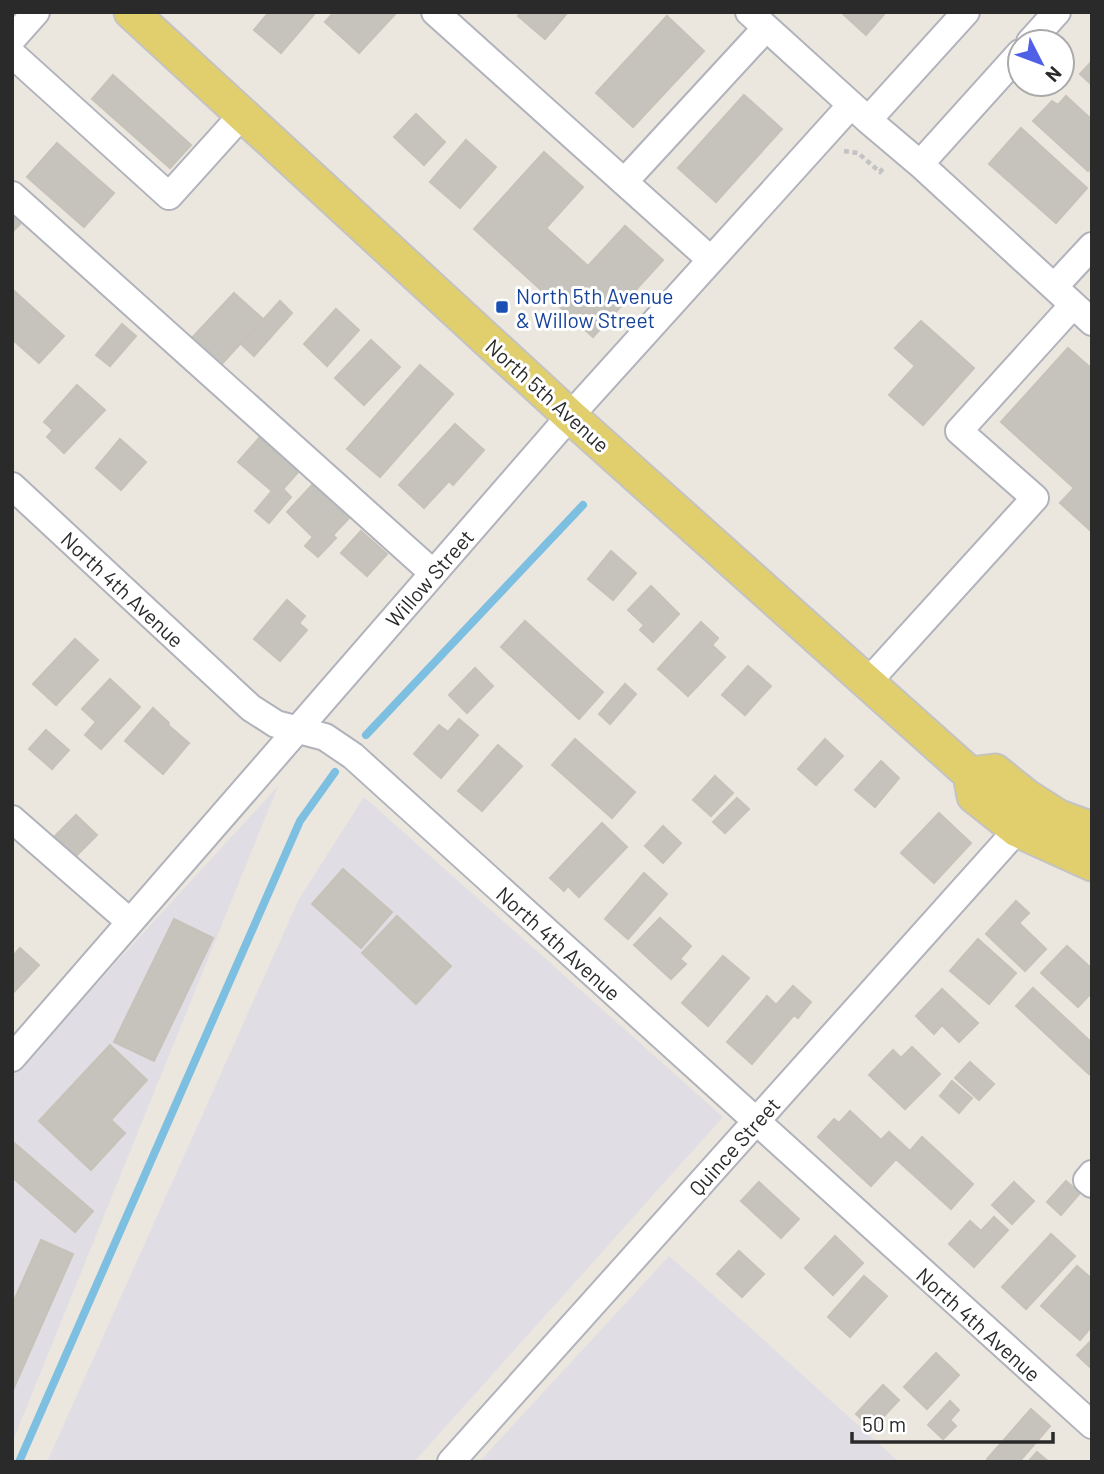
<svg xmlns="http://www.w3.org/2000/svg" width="1104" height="1474" viewBox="0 0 1104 1474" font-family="Barlow,sans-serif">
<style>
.industrial{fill:#e0dee4}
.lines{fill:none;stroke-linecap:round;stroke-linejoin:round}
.stream{stroke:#7cbfe1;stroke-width:8}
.building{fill:#c6c3bd;stroke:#c6c2b8;stroke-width:2}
.minor-casing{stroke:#b1b3bc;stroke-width:30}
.major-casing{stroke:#c3c3c3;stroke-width:37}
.path{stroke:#c3c3c3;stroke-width:4.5;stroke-dasharray:5 3.5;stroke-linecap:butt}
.minor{stroke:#fff;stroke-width:26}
.major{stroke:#e1ce6c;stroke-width:33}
.transit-dot{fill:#1a4fb4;stroke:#fff;stroke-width:2.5}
.labels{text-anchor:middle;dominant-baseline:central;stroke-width:6;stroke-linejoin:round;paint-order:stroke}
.transit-label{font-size:21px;fill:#164399;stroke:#fff;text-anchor:start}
.street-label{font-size:21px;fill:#2a2a2a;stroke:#fff}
</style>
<rect width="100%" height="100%" fill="#ebe6de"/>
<path class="industrial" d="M278,786L12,1443V1076Z
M364,797L723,1117L414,1462H47L299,899Z
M669,1256L746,1324L899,1462H479Z"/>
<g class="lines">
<path class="stream" d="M366,735L583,505
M19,1462L300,821L335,772"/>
</g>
<path class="building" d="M269,12H316L281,53L254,30Z
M334,12H397L359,53L325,22Z
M522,12H568L545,39L518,16Z
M841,12H886L866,35Z
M667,16L704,51L633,127L596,93Z
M1092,61V85L1080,74Z
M113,75L191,145L170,168L92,99Z
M744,95L782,129L716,202L678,168Z
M1066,96L1092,120V167L1088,171L1033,121L1052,101L1058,105Z
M416,114L445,142L424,165L394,137Z
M1021,128L1087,188L1056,223L989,164Z
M466,140L496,167L460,208L430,182Z
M57,143L114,193L84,227L27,177Z
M544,152L583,187L546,228L588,266L625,226L663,260L593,337L474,229Z
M12,210L23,221L12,232Z
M12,289L64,336L39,363L12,339Z
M234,293L263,319L219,367L190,340Z
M280,301L292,313L254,356L241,344Z
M336,309L359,330L327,366L304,344Z
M921,321L974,368L923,425L889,395L915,366L895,348Z
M122,324L136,336L110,366L96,355Z
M371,340L400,367L364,405L335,378Z
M1068,348L1092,369V532L1060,503L1074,488L1001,422Z
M420,365L453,394L380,477L347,449Z
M77,385L105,410L64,453L47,437L53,430L44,422Z
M455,424L484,450L453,485L449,481L424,508L399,485Z
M260,437L299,471L283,489L291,497L269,523L255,511L272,491L238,462Z
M120,439L146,462L121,490L96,468Z
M314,483L350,517L333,535L336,538L318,557L305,546L313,537L287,512Z
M361,531L387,554L367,576L341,553Z
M611,551L636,573L613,600L588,579Z
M651,586L679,614L653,642L640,630L644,625L628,610Z
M287,600L305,616L299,623L307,630L280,661L254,639Z
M525,621L603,692L579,719L501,647Z
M701,622L718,638L712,645L725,657L688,696L658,669Z
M75,639L98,660L56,705L33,684Z
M748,666L771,686L745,715L722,695Z
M475,668L493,686L467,713L449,695Z
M110,679L140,707L101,749L85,735L96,722L82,709Z
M625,684L636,694L610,724L599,714Z
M153,708L169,723L168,725L189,743L163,774L125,741Z
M459,719L478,735L441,778L414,754L439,725L448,732Z
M46,730L69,750L52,769L29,749Z
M575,739L635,792L612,818L552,765Z
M825,739L843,756L816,785L798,769Z
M498,745L522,766L482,811L458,791Z
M881,761L899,778L875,807L855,790Z
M715,776L733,793L711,816L693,800Z
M737,798L749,809L725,833L713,822Z
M939,813L971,843L934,883L901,853Z
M76,815L97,835L74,858L53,838Z
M602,823L627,847L579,897L568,886L564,891L550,878Z
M663,826L681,843L663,863L645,846Z
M343,869L392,912L361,948L312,904Z
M644,873L667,894L628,939L605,919Z
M1016,901L1029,913L1019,923L1046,949L1025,971L986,934Z
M397,916L451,966L416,1004L362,953Z
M660,918L691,946L680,959L686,964L671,979L634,945Z
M174,919L213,938L154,1061L114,1042Z
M978,939L1016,973L989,1004L950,971Z
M1067,946L1092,969V992L1078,1007L1041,973Z
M20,948L39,965L12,994V957Z
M723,956L749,978L708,1026L682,1003Z
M793,986L811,1002L798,1018L794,1015L752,1064L727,1042L767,996L776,1005Z
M1033,988L1092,1043V1071L1089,1074L1016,1006Z
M942,989L978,1023L959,1042L942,1025L934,1034L916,1016Z
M110,1045L147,1080L111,1120L125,1133L91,1170L39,1121Z
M912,1047L940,1074L905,1109L869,1075L893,1050L901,1058Z
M970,1062L994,1084L979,1100L955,1078Z
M952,1081L972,1098L959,1113L940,1096Z
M850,1111L881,1140L889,1132L910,1151L922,1137L973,1184L951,1209L896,1159L871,1186L818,1137L834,1119L839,1123Z
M12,1141L93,1211L75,1232L12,1177Z
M1066,1181L1080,1193L1061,1215L1047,1202Z
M759,1182L799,1219L781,1238L741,1201Z
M1014,1182L1034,1201L1012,1224L992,1205Z
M994,1217L1008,1230L974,1267L949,1244L970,1221L981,1231Z
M1051,1234L1075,1256L1026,1309L1002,1287Z
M835,1236L863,1263L833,1295L805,1268Z
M41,1240L73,1254L12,1392V1305Z
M739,1251L764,1274L742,1297L717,1274Z
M1077,1266L1092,1279V1326L1080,1340L1041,1306Z
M864,1276L887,1296L850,1337L828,1317Z
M1092,1340V1369L1077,1355Z
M936,1353L959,1375L927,1409L904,1387Z
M883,1385L899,1400L872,1429L856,1414Z
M950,1401L959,1410L950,1420L956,1426L943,1439L928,1425Z
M1031,1409L1050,1426L1019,1462H991L987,1459Z
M1037,1452L1049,1462H1028Z"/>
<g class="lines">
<defs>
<path id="minor" d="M435,12L711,260
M749,12L868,120L920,164L1092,322
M12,39L36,12
M1030,42L1057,12
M12,54L169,196L242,115
M868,120L966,12
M920,164L1020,53
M624,182L766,28
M12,195L433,573
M1054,287L1092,246
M12,486L251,708L276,724L325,737L353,756L1092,1425
M867,683L1035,498L959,431L1073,305
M12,819L130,922
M12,1058L570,416L851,105
M1092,1174L1087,1180L1092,1184
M451,1462L1017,830"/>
<path id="major" d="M131,12L570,416L970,774L974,796L1017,830L1092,864
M970,774L995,771L1026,796L1059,817L1092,829"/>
</defs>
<use href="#minor" class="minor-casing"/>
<use href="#major" class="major-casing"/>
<path class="path" d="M844,151L858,153L880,172L885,166"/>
<use href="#minor" class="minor"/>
<use href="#major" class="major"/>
</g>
<rect class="transit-dot" x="495" y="300" width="14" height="14" rx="3.5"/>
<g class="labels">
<g class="transit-label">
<text x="516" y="295">North 5th Avenue<tspan x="516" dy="24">&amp; Willow Street</tspan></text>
</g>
<g class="street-label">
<text transform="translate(548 395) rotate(42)">North 5th Avenue</text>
<text transform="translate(429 578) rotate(-49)">Willow Street</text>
<text transform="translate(123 589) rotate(43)">North 4th Avenue</text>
<text transform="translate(559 943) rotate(42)">North 4th Avenue</text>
<text transform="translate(734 1146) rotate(-48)">Quince Street</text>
<text transform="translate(979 1324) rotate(42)">North 4th Avenue</text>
</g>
</g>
<rect width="1104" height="1474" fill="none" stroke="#2a2a2a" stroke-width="28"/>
<g transform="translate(1041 63) rotate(132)"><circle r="33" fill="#ffffff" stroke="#aaaaaa" stroke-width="2"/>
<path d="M0-5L12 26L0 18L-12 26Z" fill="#4f60e6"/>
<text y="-10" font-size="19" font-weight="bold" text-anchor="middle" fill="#2a2a2a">N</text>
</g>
<path d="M852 1432v10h201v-10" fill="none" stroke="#2a2a2a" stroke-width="3.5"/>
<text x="862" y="1432" font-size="21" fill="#2a2a2a" stroke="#ffffff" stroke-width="5" paint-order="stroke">50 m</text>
</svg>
